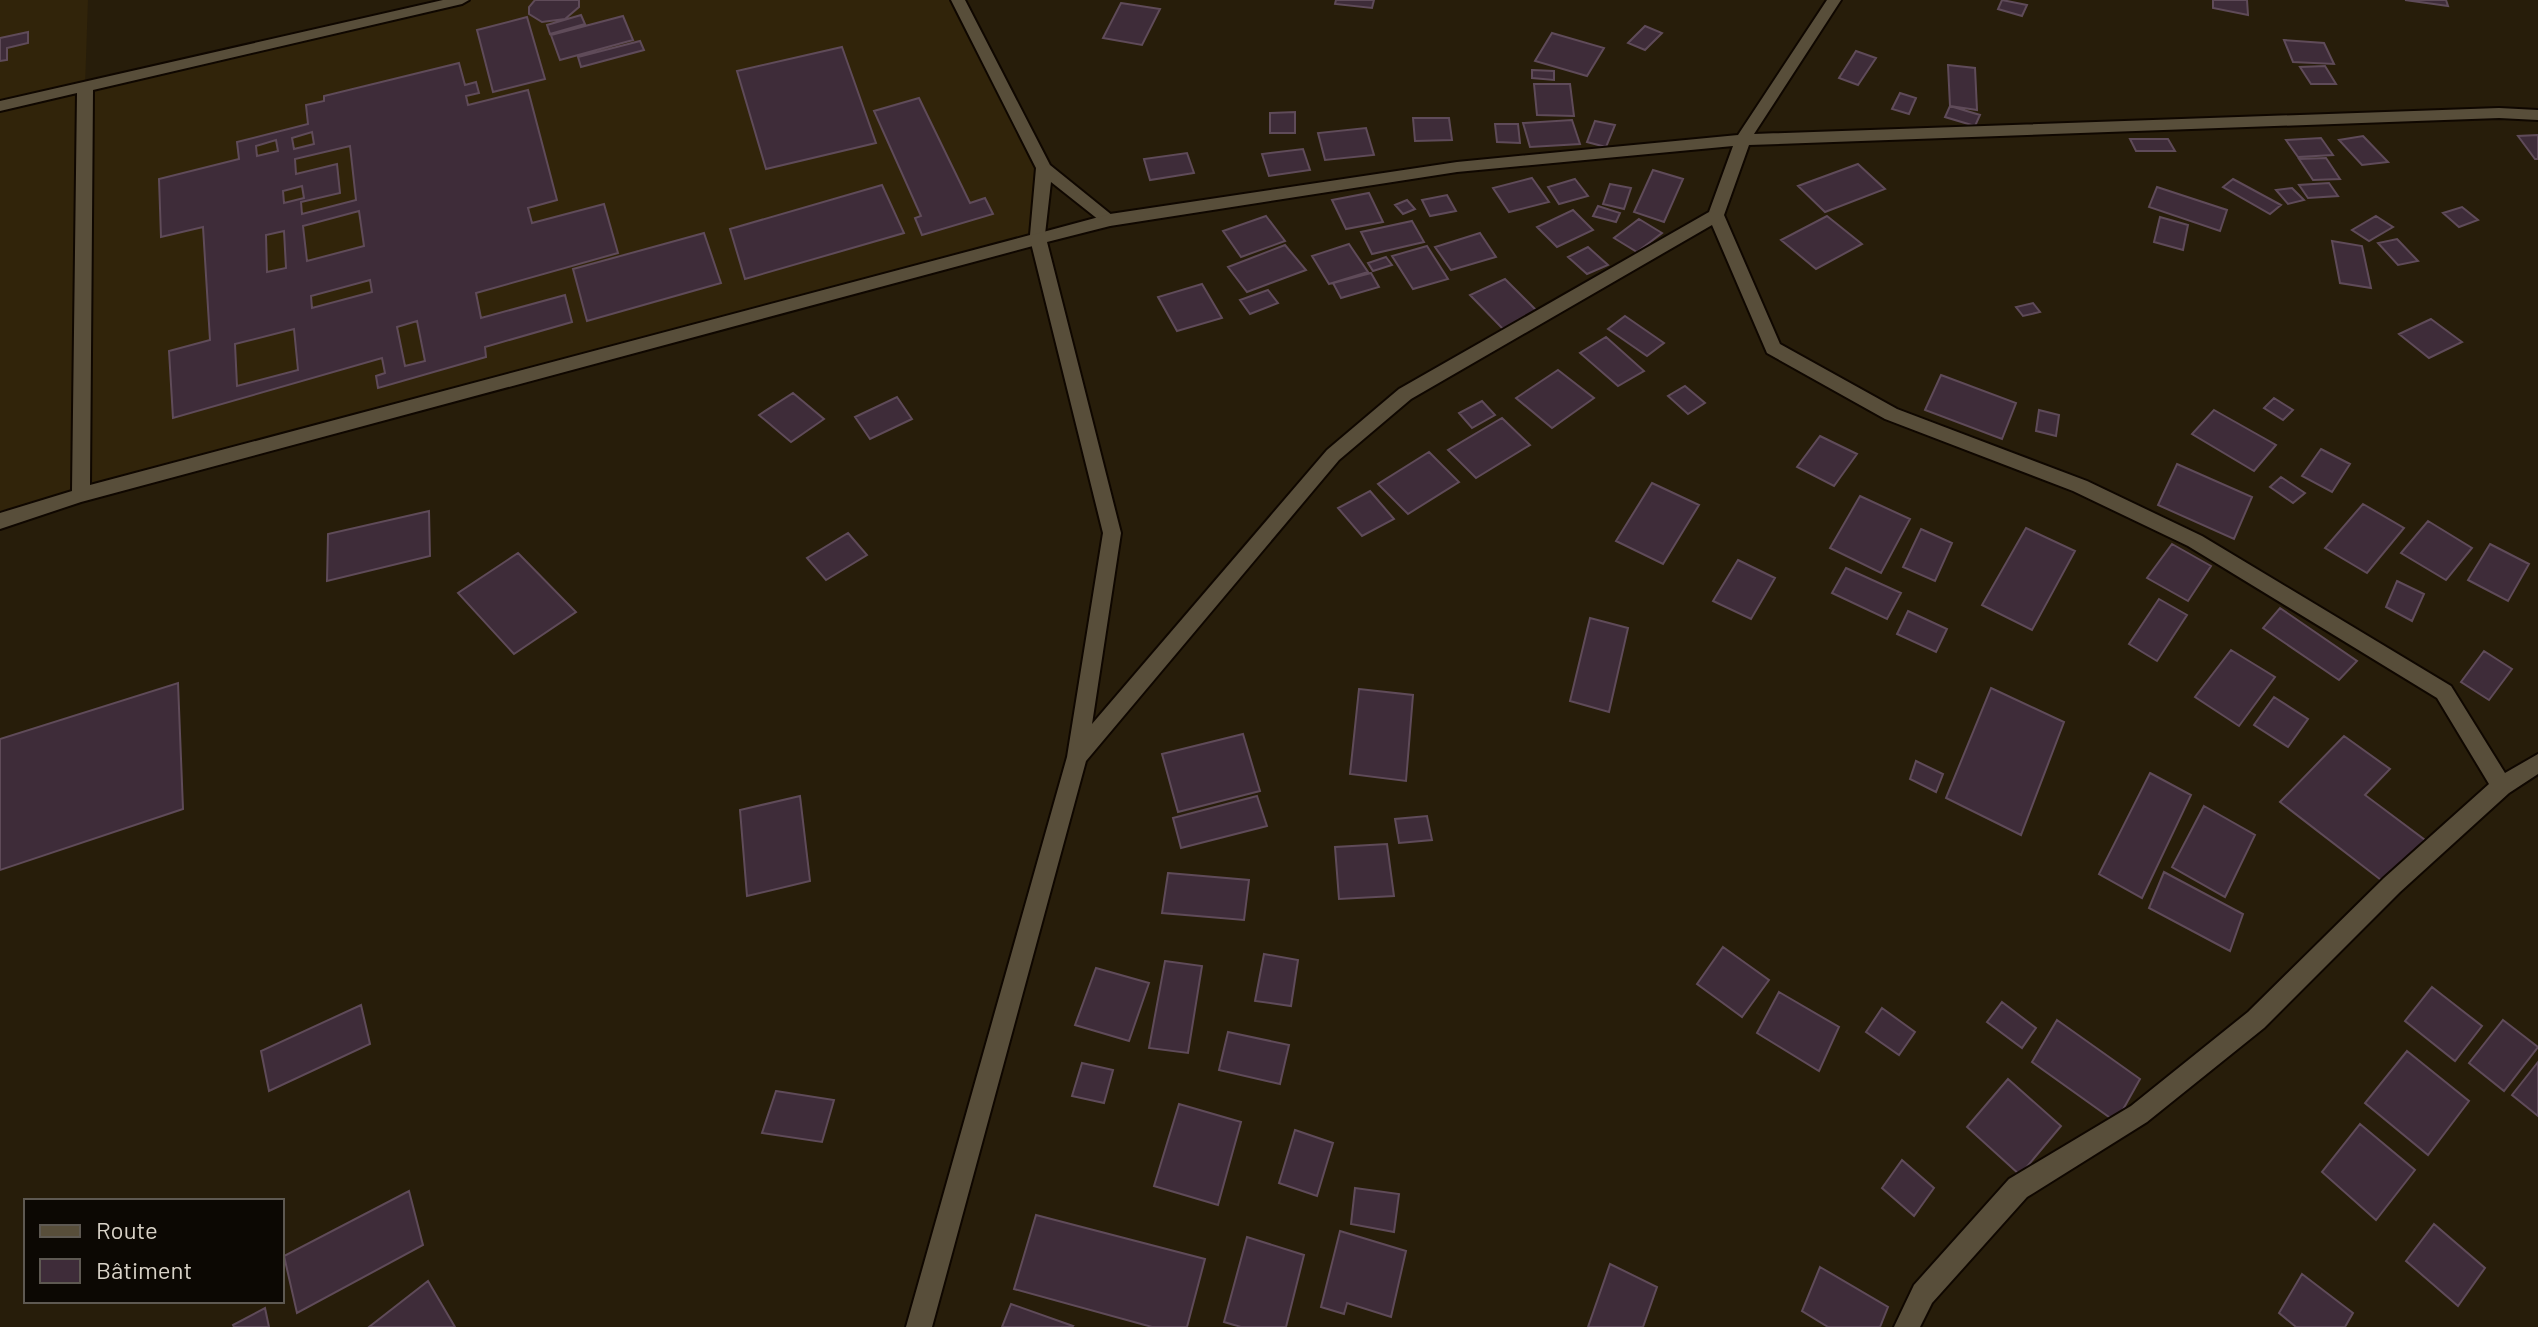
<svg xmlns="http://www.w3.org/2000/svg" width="2538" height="1327" viewBox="0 0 2538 1327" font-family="Barlow,sans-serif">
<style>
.built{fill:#31240a}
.building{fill:#3e2c39;stroke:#5f4b59;stroke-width:2;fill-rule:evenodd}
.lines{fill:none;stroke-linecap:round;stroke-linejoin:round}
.lane-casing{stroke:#0f0700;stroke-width:4}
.street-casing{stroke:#0f0700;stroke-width:4}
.lane{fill:#584e3a;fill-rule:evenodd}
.street{fill:#584e3a;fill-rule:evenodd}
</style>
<rect width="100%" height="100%" fill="#271d0a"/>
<path class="built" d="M0,0H88L85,86L462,0H958L1044,168L1038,239L0,521Z"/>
<path class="building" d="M579,0V7L565,19L542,22L529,14V7L535,0Z
M1336,0H1374L1372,8L1335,4Z
M2002,0L2027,5L2022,16L1998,9Z
M2213,0H2247L2248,15L2213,8Z
M2446,0L2448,6L2405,0Z
M1121,3L1160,9L1142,45L1103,38Z
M581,15L585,24L550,34L547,25Z
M623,16L633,40L560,60L551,35Z
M527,17L545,79L493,92L477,30Z
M1645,26L1662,33L1645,50L1628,43Z
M28,32V43L7,48V60L0,61V38Z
M1552,33L1604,48L1587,76L1535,61Z
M2284,40L2324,43L2334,64L2293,62Z
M640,41L644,50L581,67L578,57Z
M842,47L876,143L766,169L737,71Z
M1856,51L1876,58L1858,85L1839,78Z
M459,63L465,85L476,82L479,93L466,96L468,105L528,90L557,200L528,208L532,223L604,204L618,253L476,293L481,318L565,295L572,322L485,347L486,357L378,388L376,376L385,373L382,358L173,418L169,351L210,340L203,227L161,237L159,179L239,159L237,142L308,124L306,105L324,101V96ZM312,132L314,144L294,149L292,138ZM276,140L278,151L257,156L256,146ZM350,146L356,200L302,214L301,202L340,193L337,164L296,174L295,159ZM302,186L304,198L284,203L283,191ZM359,211L364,246L307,261L303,226ZM284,231L286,268L267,272L266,235ZM370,280L372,292L312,308L311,296ZM417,321L425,361L405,366L397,327ZM294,329L298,370L237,386L235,344Z
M1948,65L1975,68L1977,110L1950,106Z
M2325,66L2336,84H2311L2300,67Z
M1532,70L1554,71V80L1532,78Z
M1534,84H1570L1574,116L1537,115Z
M1900,93L1916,98L1909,114L1892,109Z
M919,98L970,203L985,198L993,214L922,235L915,218L921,216L874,111Z
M1950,106L1980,115L1975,126L1945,117Z
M1295,112V133H1270V113Z
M1413,118H1449L1452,140L1415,141Z
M1572,120L1580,144L1530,147L1523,123Z
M1595,121L1615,125L1606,147L1587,142Z
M1495,124H1518L1520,143L1497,142Z
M1366,128L1374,155L1325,160L1318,133Z
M2538,135V159H2535L2518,136Z
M2363,136L2388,162L2362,165L2339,140Z
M2321,138L2333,155L2298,157L2286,140Z
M2130,139H2168L2175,151H2136Z
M1303,149L1310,170L1269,176L1262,154Z
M1187,153L1194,173L1150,180L1144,159Z
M2326,158L2340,179L2313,180L2299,159Z
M1858,164L1885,189L1825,212L1798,186Z
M1653,170L1683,179L1664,222L1634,212Z
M1532,178L1549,202L1509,212L1493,188Z
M1575,179L1588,196L1559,204L1548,187Z
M2233,179L2281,205L2270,214L2223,187Z
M2329,183L2338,196L2308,198L2299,185Z
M1610,184L1631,188L1624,209L1603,204Z
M882,185L904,233L745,279L730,229Z
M2157,187L2227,210L2220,231L2149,207Z
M2292,188L2304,200L2288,204L2276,190Z
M1369,193L1383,222L1346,229L1332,200Z
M1447,195L1456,211L1430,216L1422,200Z
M1407,200L1415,209L1403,214L1395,205Z
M1598,206L1620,213L1616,222L1593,216Z
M2462,207L2478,220L2459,227L2443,213Z
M1573,210L1593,230L1557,247L1537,227Z
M1266,216L1285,241L1241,257L1223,231Z
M1827,216L1862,244L1816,269L1781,240Z
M2376,216L2393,227L2369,241L2352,230Z
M2160,217L2188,225L2183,250L2154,242Z
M1639,219L1662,233L1637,252L1614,238Z
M1412,221L1424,242L1372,254L1361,232Z
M704,233L721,283L587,321L573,269Z
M1480,233L1496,257L1451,270L1435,247Z
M2397,239L2418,261L2398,265L2378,243Z
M2332,241L2362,246L2371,288L2340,283Z
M1349,244L1368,272L1329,284L1312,256Z
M1285,245L1306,270L1247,292L1228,267Z
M1427,246L1448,279L1413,289L1392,256Z
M1588,247L1608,265L1587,274L1568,257Z
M1386,257L1392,265L1373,271L1368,263Z
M1371,273L1379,287L1341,298L1333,283Z
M1505,279L1538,312L1503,329L1470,295Z
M1202,284L1222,318L1177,331L1158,297Z
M1268,290L1278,303L1250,314L1240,300Z
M2033,303L2040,312L2023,316L2016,307Z
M1625,316L1664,343L1647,356L1608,329Z
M2431,319L2462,342L2429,358L2399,334Z
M1606,337L1644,371L1618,386L1580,353Z
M1558,370L1594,398L1552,428L1516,398Z
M1941,375L2016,403L2002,439L1925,410Z
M1685,386L1705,403L1688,414L1668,396Z
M793,393L824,419L791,442L759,415Z
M897,397L912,419L870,439L855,417Z
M2274,398L2293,410L2283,420L2264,408Z
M1482,401L1495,415L1472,428L1459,413Z
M2039,410L2059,415L2056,436L2036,431Z
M2214,410L2276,445L2254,471L2192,434Z
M1502,418L1530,445L1476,478L1448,450Z
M1820,436L1857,454L1834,486L1797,467Z
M2321,449L2350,464L2332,492L2302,476Z
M1429,452L1459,482L1408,514L1378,484Z
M2177,464L2252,497L2234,539L2158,505Z
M2281,477L2305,493L2293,503L2270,487Z
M1652,483L1699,505L1663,564L1616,541Z
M1370,491L1394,519L1362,536L1338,508Z
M1860,496L1910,519L1881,573L1830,548Z
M2363,504L2404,528L2367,573L2325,548Z
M429,511L430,556L327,581L328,534Z
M2428,521L2472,548L2446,580L2401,553Z
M2026,528L2075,551L2032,630L1982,605Z
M1921,529L1952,543L1935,581L1903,567Z
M848,533L867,555L826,580L807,558Z
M2172,544L2211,566L2188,601L2147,578Z
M2490,544L2529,564L2508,601L2468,580Z
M518,553L576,612L514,654L458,593Z
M1738,560L1775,578L1751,619L1713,601Z
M1846,568L1901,593L1887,619L1832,593Z
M2397,581L2424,594L2412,621L2386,607Z
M2159,599L2187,615L2157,661L2129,644Z
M2280,608L2357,661L2339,680L2263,628Z
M1908,611L1947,629L1936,652L1897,634Z
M1590,618L1628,628L1609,712L1570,701Z
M2231,650L2275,677L2239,726L2195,697Z
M2484,651L2512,669L2489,700L2461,682Z
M178,683L183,809L0,870V739Z
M1991,688L2064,722L2021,835L1946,798Z
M1359,689L1413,695L1406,781L1350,774Z
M2274,697L2308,719L2288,747L2254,725Z
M1243,734L1260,791L1178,812L1162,754Z
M2344,736L2390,769L2365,795L2429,843L2390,887L2280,802Z
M1916,761L1943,774L1936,792L1910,779Z
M2150,773L2191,795L2142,898L2099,874Z
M800,796L810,881L747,896L740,810Z
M1257,796L1267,826L1181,848L1173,818Z
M2204,806L2255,835L2225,897L2172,867Z
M1427,816L1432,840L1399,843L1395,819Z
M1387,844L1394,896L1339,899L1335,847Z
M2164,872L2243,914L2230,951L2149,908Z
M1168,873L1249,880L1244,920L1162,913Z
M1723,947L1769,980L1742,1017L1697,984Z
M1264,954L1298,960L1291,1006L1255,1001Z
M1165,961L1202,966L1188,1053L1149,1048Z
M1096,968L1149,983L1129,1041L1075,1025Z
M2432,987L2482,1026L2455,1061L2405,1021Z
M1779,992L1839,1027L1819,1071L1757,1033Z
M2002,1002L2036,1028L2022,1048L1987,1022Z
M361,1005L370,1044L269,1091L261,1051Z
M1882,1008L1915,1032L1899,1055L1866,1032Z
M2057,1020L2140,1079L2116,1122L2032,1062Z
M2503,1020L2538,1047L2504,1091L2469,1063Z
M1228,1032L1289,1045L1280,1084L1219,1070Z
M2407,1051L2469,1101L2428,1155L2365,1103Z
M2538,1062V1116L2512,1095Z
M1082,1063L1113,1070L1104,1103L1072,1096Z
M2008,1079L2061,1126L2020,1175L1967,1127Z
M776,1091L834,1100L822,1142L762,1133Z
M1179,1104L1241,1122L1218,1205L1154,1186Z
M2360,1124L2415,1170L2376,1220L2322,1172Z
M1295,1130L1333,1143L1317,1196L1279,1183Z
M1902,1160L1934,1188L1914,1216L1882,1188Z
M1355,1188L1399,1194L1394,1232L1351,1224Z
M409,1191L423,1245L297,1313L284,1256Z
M1036,1215L1205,1259L1187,1327H1152L1014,1289Z
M2434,1224L2485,1268L2458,1306L2406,1261Z
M1340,1231L1406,1251L1391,1317L1347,1303L1344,1314L1321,1307Z
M1247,1237L1304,1255L1286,1327H1241L1224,1322Z
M1610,1264L1657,1287L1643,1327H1588Z
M1820,1267L1888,1307L1880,1327H1828L1802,1311Z
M2302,1274L2353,1313L2345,1327H2296L2279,1313Z
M428,1281L455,1327H369Z
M1011,1304L1073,1326L1072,1327H1002Z
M265,1308L269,1327H234L233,1325Z"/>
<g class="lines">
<defs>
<path id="lane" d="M443,0H469L462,4L93,90L90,485L1030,235L1036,168L951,0H965L1050,165L1118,220L1110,226L1104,224L1051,182L1044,243L81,502L0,529V513L72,491L77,93L0,111V101Z"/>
<path id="street" d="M1827,0H1841L1754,134L2499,108L2538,110V120L2499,118L1749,145L1724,215L1780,344L1897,409L2087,481L2202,536L2451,686L2505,773L2538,754V774L2509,793L2400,892L2264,1028L2147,1122L2027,1197L1932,1303L1920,1327H1894L1914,1285L2009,1179L2131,1106L2248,1012L2384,878L2489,784L2437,698L2188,546L2073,491L1885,419L1767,353L1712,225L1411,399L1339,460L1086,761L932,1327H906L1067,757L1103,533L1030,239L1032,235L1110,214L1457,162L1738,135ZM1733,146L1709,212L1399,389L1327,450L1092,724L1121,533L1047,242L1110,226L1457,172Z"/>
</defs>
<use href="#lane" class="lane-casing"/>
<use href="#street" class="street-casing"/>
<use href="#lane" class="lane"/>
<use href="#street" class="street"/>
</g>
<rect x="24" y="1199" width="260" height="104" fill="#0c0803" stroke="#5e5952" stroke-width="2"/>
<rect x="40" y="1225" width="40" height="12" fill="#584e3a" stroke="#5e5952" stroke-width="2"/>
<text x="96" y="1239" font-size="24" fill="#d9d3c8">Route</text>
<rect x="40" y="1259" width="40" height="24" fill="#3e2c39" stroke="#5e5952" stroke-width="2"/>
<text x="96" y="1279" font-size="24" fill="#d9d3c8">Bâtiment</text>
</svg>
